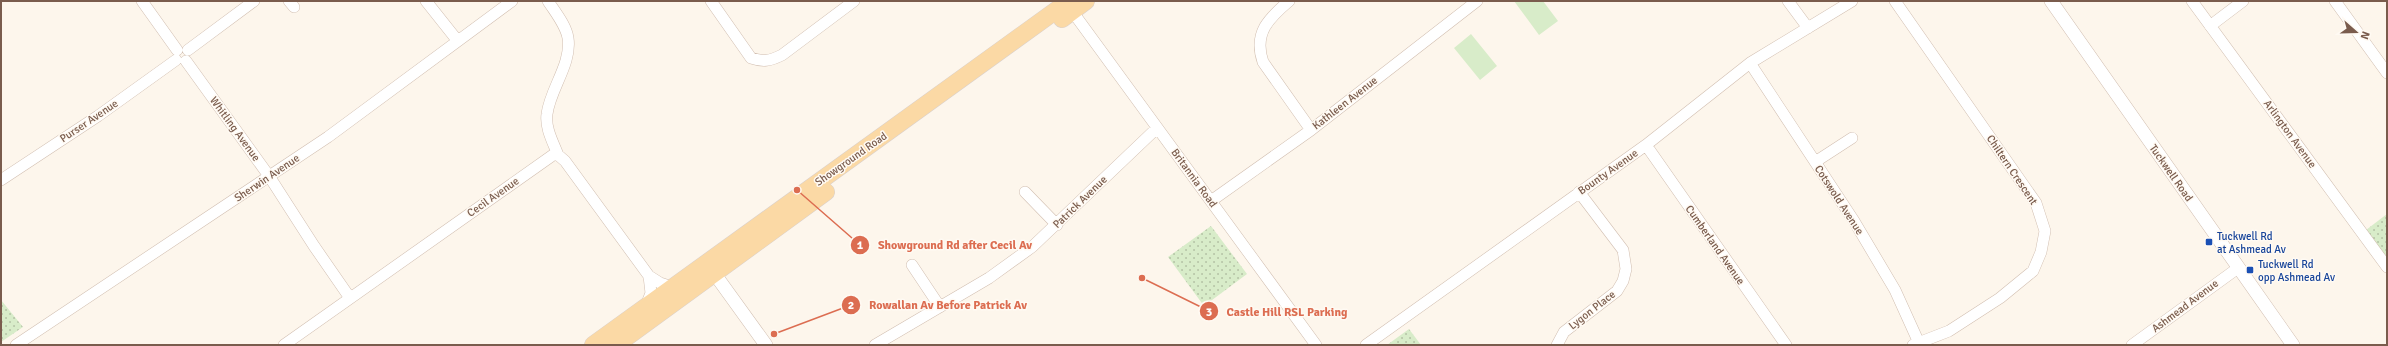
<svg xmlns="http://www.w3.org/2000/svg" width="2388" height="346" viewBox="0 0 2388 346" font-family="Signika,sans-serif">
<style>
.park{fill:url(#park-dots)}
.pitch{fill:#d8ecc9}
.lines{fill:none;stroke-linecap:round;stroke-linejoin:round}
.minor-casing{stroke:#d1beb0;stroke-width:12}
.tertiary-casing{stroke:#d1beb0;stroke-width:14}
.primary-casing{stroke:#dad1cd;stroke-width:18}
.minor{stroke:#fff;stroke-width:11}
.tertiary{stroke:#fff;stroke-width:13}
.primary{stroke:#fbd9a5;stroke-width:17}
.transit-dot{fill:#1a4fb4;stroke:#fffaf3;stroke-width:1.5}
.labels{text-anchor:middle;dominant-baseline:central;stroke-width:3;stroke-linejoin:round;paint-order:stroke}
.street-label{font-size:11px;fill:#7a5c4d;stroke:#fffaf3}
.transit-label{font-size:11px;fill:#164399;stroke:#fffaf3;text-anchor:start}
.leader{fill:none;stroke:#dc6d51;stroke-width:1.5}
.callout-dot{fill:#dc6d51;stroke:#fffaf3;stroke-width:1.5}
.mark-label{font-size:12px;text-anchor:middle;font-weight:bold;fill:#fff}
.callout-label{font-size:12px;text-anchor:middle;font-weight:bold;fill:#dc6d51;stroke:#fffaf3;stroke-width:3;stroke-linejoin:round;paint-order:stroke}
</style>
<defs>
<pattern id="park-dots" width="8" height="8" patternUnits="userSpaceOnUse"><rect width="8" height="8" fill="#d8ecc9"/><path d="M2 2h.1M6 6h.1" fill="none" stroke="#b4c2a5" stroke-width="1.8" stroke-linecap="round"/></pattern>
</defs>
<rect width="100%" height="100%" fill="#fdf6ec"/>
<path class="park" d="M2387,214V259L2366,230Z
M1211,226L1247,274L1204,306L1168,257Z
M1,300L23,327L1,342Z
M1409,329L1421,345H1387Z"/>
<path class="pitch" d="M1514,1H1543L1558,21L1539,35Z
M1471,34L1497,66L1480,80L1454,48Z"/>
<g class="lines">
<defs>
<path id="minor" d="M142,1L177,50
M289,1L294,7
M426,1L457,40
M548,1C555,12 566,25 568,38C572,64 550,89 547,114C545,128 553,142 558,155
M711,1L751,58C763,62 770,61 782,55L854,1
M1289,1C1269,18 1253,33 1263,62L1311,130
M1788,1L1808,28
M1895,1L2036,203L2045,231L2041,252L2033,271L2000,298L1949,331L1913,345
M2192,1L2387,267
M2335,1L2387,73
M1072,11L1316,345
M2210,26L2243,1
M188,50L254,1
M186,61L269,176L314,246L350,298
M1750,63L1854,221L1895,290L1919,343
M1646,145L1786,345
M1815,162L1852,138
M1,180L98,116L176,60
M1025,192L1057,225
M1211,201L1311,130L1477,1
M912,265L940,307
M646,306L651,293L649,276
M16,345L328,137L512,1
M284,345L553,155H558L565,161L649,276L660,283L672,287
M875,345L989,278L1032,247L1157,128
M1366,345L1646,145L1750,63L1852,1
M1557,345L1564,332L1617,291L1623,281L1626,269L1623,250L1579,192
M2132,345L2238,268"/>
<path id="tertiary" d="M2051,1L2293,345
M714,273L766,345"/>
<path id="primary" d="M1062,19L1086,1
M593,345L1069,1
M616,345L826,192"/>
</defs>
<use href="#minor" class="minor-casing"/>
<use href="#tertiary" class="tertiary-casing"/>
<use href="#primary" class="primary-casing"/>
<use href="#minor" class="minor"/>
<use href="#tertiary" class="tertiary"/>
<use href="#primary" class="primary"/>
</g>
<g class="transit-dot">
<rect x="2205" y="238" width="8" height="8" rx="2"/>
<rect x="2246" y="266" width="8" height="8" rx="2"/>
</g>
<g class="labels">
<g class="street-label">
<text transform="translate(1345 103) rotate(-38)">Kathleen Avenue</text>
<text transform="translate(89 121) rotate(-34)">Purser Avenue</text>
<text transform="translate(235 129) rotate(54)">Whitling Avenue</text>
<text transform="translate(2290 134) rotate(54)">Arlington Avenue</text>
<text transform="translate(851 159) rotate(-35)">Showground Road</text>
<text transform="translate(2012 170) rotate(56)">Chiltern Crescent</text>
<text transform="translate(1608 172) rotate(-35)">Bounty Avenue</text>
<text transform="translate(2171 173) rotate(55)">Tuckwell Road</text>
<text transform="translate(267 178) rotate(-34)">Sherwin Avenue</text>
<text transform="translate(1194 178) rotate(54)">Britannia Road</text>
<text transform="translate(493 197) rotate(-35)">Cecil Avenue</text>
<text transform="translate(1839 200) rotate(57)">Cotswold Avenue</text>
<text transform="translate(1080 202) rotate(-44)">Patrick Avenue</text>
<text transform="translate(1715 245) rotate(55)">Cumberland Avenue</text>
<text transform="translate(2185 306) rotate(-37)">Ashmead Avenue</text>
<text transform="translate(1592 310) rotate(-38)">Lygon Place</text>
</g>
<g class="transit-label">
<text x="2217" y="236">Tuckwell Rd<tspan x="2217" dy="13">at Ashmead Av</tspan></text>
<text x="2258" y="264">Tuckwell Rd<tspan x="2258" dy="13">opp Ashmead Av</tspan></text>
</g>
</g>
<path class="leader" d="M797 190L860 245M774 334L851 305M1142 278L1209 311"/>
<g class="callout-dot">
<circle cx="797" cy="190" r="4"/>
<circle cx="774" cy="334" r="4"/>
<circle cx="1142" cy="278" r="4"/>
<circle cx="860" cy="245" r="10"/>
<circle cx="851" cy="305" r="10"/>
<circle cx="1209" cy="311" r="10"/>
</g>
<g class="mark-label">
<text x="860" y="249">1</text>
<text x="851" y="309">2</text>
<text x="1209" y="316">3</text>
</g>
<g class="callout-label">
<text x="955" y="249">Showground Rd after Cecil Av</text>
<text x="948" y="309">Rowallan Av Before Patrick Av</text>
<text x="1287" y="316">Castle Hill RSL Parking</text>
</g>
<rect width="2388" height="346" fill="none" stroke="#7a5c4d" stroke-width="4"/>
<g transform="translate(2356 32) rotate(110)" stroke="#fffaf3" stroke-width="3" paint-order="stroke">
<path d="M0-3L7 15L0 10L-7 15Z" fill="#7a5c4d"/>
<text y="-6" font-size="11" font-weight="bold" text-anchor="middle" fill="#7a5c4d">N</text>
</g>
</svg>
